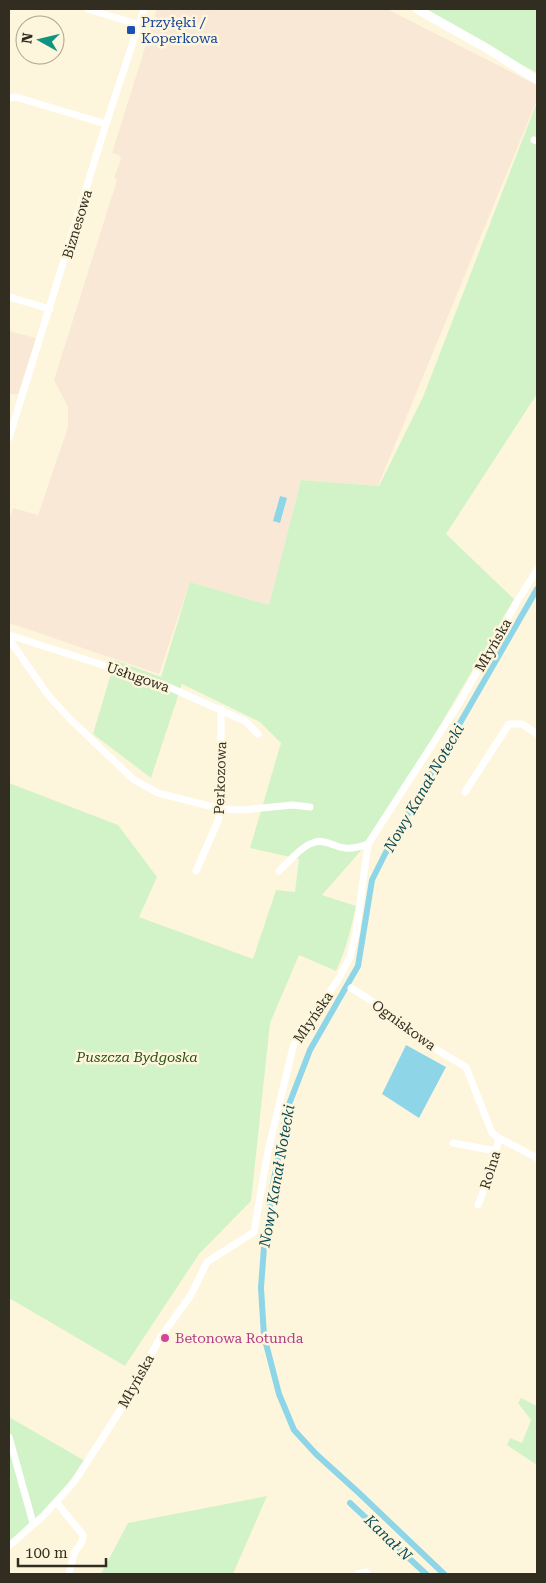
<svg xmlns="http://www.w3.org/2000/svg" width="546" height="1583" viewBox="0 0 546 1583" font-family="'Roboto Serif',serif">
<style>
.industrial{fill:#fae8d7}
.green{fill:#d2f3c8}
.water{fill:#8ed6e7}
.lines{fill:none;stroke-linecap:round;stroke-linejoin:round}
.canal{stroke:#8ed6e7;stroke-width:6}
.minor{stroke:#fff;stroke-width:7}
.tertiary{stroke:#fff;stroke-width:9}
.transit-dot{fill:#1a4fb4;stroke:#fef6dc;stroke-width:2}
.hotel-dot{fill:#d1479c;stroke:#fef6dc;stroke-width:2}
.labels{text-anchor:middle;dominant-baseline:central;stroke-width:5;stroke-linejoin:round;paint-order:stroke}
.transit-label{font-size:14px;fill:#164399;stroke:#fef6dc;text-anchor:start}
.street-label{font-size:14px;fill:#312d21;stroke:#fef6dc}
.park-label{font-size:14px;font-style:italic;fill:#265314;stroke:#fef6dc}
.hotel-label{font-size:14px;fill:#b23c85;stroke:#fef6dc;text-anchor:start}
.water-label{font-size:15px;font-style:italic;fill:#094b57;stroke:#fef6dc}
</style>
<rect width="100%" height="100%" fill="#fef6dc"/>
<path class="industrial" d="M157,9H387L537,85V100L378,486L301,480L269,605L190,582L159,674L9,623V520L13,508L38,515L68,427V407L54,380L117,180L114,178L121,159L119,155L112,153Z
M9,331L36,338L18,394H9Z"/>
<path class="green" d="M420,9H537V73Z
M537,102V394L446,534L514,599L379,830L322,895L356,906C351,929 346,950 336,971L299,955L270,1023L251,1201L199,1254L125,1366L9,1298V783L118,825L157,877L139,917L253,959L276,890L295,892L299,859L250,848L281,743L260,722L182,684L151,778L93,734L115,660L161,677L190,582L269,605L301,480L379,486L423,397Z
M521,1398L537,1406V1465L507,1445L510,1438L522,1443L531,1420L518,1403Z
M9,1417L85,1461L43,1516L28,1524L9,1543Z
M267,1496L233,1574H101L128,1523Z"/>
<path class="water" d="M280,496L287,498L280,523L273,521Z
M406,1045L446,1067L419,1118L382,1094Z"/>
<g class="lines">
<path class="canal" d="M350,1503L426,1574
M444,1574L359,1493L316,1454L294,1430L279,1394L264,1336L261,1288L264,1247L273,1184L288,1107L310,1050L358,966L372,880L387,850L537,589"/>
<path class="minor" d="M88,9L139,25
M9,98L16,97L106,124
M534,140L537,141
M9,297L50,309
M9,438L106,124L144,9
M9,635L162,684L245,721L258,734
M9,639L48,695L69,718L133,779L158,793L221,809L242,810L293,805L310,807
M465,792L509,724H522L537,734
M196,871L218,821L221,809V709
M279,871C289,862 301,846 315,842C325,839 335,847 345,848C353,849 360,847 368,844
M351,988L372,1001L420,1040L466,1067L492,1133L499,1138
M453,1143L496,1151
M478,1205L489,1177L499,1138L537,1158
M9,1437L33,1523
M56,1502L83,1535L82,1542L74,1553L69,1574
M9,1546L43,1516L74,1482L123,1406L160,1338L191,1295L207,1262L254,1232L268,1151L293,1047L305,1026L338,980L350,957L356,933L368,844L461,700L518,600L537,570
M358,1574L366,1572L368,1574"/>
<path class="tertiary" d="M417,9L488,49L537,80"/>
</g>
<rect class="transit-dot" x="126" y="25" width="10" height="10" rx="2.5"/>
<circle class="hotel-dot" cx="165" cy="1338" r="5"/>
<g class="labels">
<g class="transit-label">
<text x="141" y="22">Przyłęki /<tspan x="141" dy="16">Koperkowa</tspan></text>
</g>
<g class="street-label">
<text transform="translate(77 224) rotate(-73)">Biznesowa</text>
<text transform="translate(493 645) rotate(-60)">Młyńska</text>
<text transform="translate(138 677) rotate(19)">Usługowa</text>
<text transform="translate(220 778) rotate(-88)">Perkozowa</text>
<text transform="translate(313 1017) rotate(-56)">Młyńska</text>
<text transform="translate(404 1025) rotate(36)">Ogniskowa</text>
<text transform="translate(490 1170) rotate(-73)">Rolna</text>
<text transform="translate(136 1381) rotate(-61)">Młyńska</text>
</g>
<g class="park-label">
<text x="137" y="1057">Puszcza Bydgoska</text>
</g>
<g class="hotel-label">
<text x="175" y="1338">Betonowa Rotunda</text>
</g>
<g class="water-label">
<text transform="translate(424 788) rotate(-60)">Nowy Kanał Notecki</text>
<text transform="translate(277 1176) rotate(-80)">Nowy Kanał Notecki</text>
<text transform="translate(388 1538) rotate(44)">Kanał N</text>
</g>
</g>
<rect width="546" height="1583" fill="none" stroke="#312d21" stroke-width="20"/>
<g transform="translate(40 40) rotate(278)"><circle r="24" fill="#fef6dc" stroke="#aca691"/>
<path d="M0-4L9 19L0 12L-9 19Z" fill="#10947f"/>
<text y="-8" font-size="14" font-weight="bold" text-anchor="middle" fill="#312d21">N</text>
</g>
<path d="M18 1558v8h88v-8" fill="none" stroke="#312d21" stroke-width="2.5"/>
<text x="25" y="1558" font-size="15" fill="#312d21" stroke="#fef6dc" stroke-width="4" paint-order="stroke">100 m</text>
</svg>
